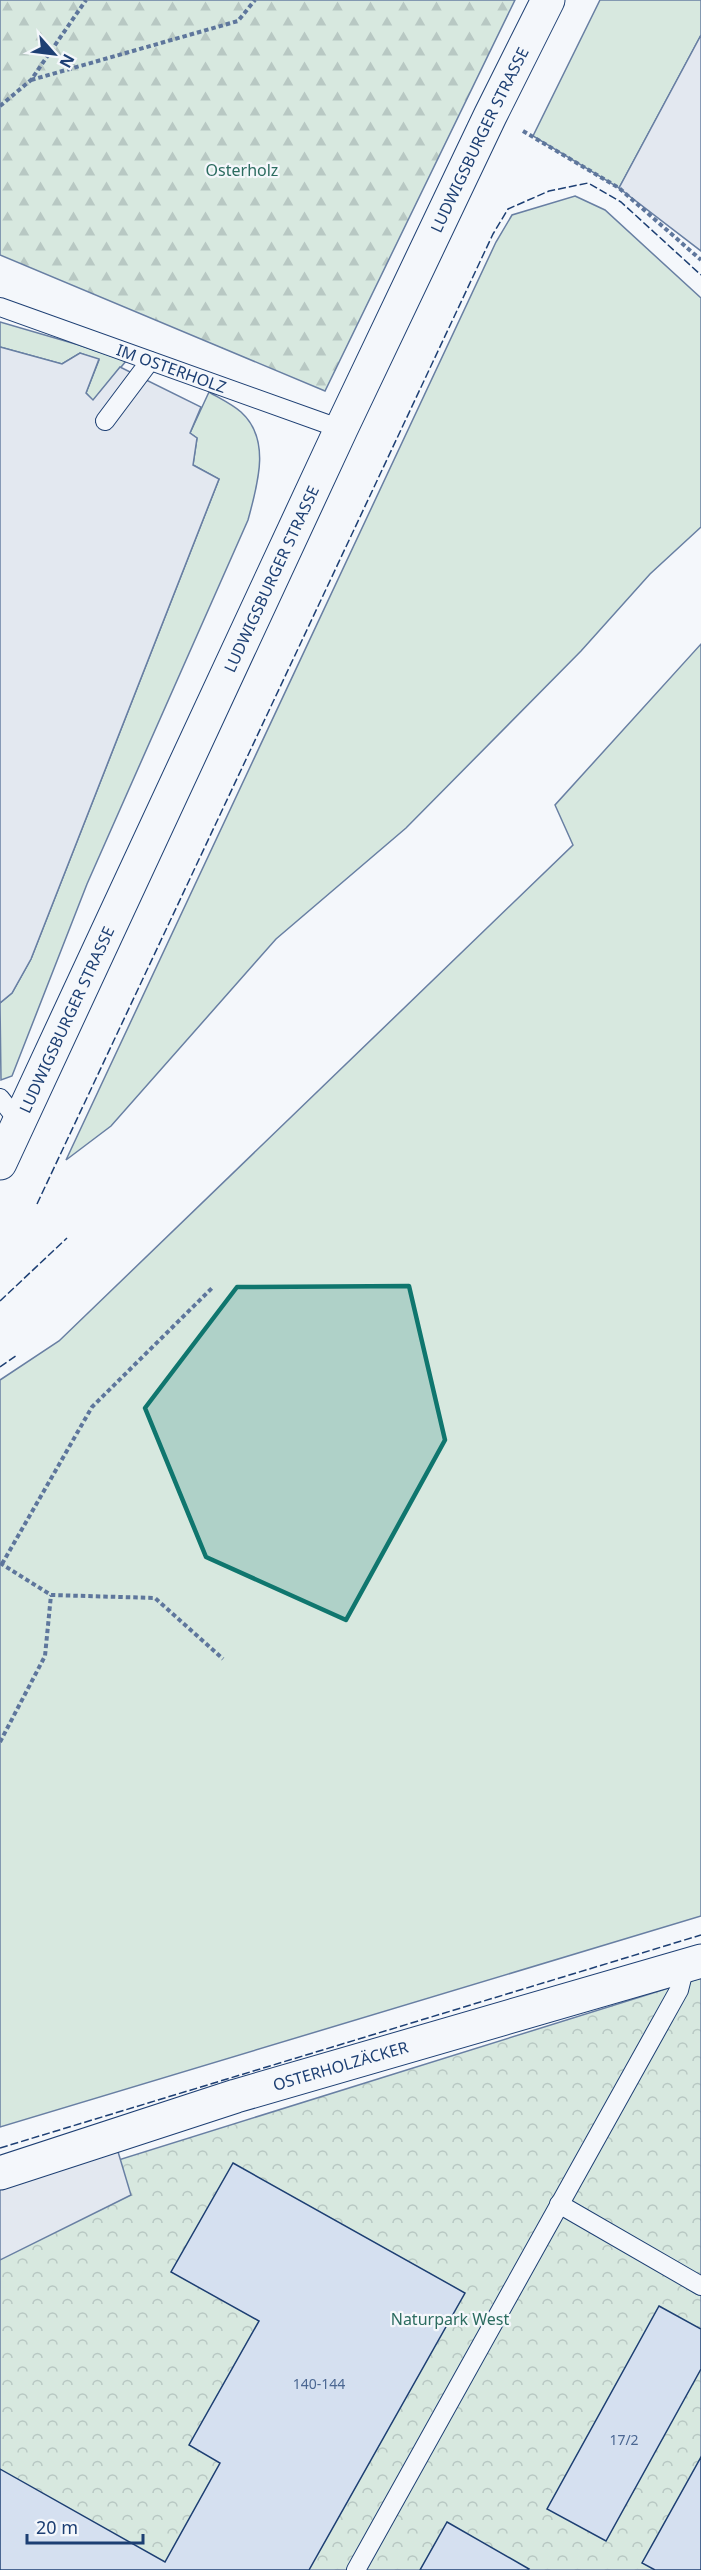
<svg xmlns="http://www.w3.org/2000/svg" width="701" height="2570" viewBox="0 0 701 2570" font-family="'Noto Sans',sans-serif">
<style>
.grass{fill:#d7e8df;stroke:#687fa3;stroke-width:1.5}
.forest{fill:url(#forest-firs);stroke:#687fa3;stroke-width:1.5}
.park{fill:url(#park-crowns);stroke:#687fa3;stroke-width:1.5}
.parking{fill:#e3e8f0;stroke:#687fa3;stroke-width:1.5}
.building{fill:#d5e0f0;stroke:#1d3f73;stroke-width:1.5}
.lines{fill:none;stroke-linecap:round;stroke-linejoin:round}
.lane-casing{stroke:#1d3f73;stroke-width:20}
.street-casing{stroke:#1d3f73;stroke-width:35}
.secondary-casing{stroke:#1d3f73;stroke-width:35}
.path{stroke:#5e769c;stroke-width:4;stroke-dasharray:4.5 3;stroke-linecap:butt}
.lane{stroke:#f4f7fb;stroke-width:18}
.street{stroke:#f4f7fb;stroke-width:33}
.secondary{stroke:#f4f7fb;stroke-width:33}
.fence{stroke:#1d3f73;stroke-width:1.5;stroke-dasharray:8 3;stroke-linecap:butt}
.marked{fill:#0f766e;fill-opacity:0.2;stroke:#0f766e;stroke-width:4.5;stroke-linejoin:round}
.labels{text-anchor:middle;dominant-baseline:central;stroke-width:4.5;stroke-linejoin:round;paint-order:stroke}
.number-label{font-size:14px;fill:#4b6792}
.street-label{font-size:16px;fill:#1d3f73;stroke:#f4f7fb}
.park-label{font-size:16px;fill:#2c6c60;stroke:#f4f7fb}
</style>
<defs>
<pattern id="forest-firs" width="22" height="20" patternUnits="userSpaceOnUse" patternTransform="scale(1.5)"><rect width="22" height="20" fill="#d7e8df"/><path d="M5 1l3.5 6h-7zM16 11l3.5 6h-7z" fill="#b8c8c3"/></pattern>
<pattern id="park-crowns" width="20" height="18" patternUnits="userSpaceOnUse" patternTransform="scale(1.5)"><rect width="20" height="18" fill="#d7e8df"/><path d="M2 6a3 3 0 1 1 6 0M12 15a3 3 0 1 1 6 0" fill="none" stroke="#b8c8c3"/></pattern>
</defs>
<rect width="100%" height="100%" fill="#f4f7fb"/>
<path class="grass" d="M600,0H701V35L619,188L533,136Z
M575,196L605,210L701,298V527L650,574L581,651L406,828L276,939L111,1126L66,1160L496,242L512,215Z
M0,322L79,345L126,361L93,401L86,393L99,360L80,353L62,364L0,347Z
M209,392C219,398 232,404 241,412C272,440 257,486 248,520L87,884L12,1076L1,1080L0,1003L12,993L31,959L219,479L193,465L197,438L190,433Z
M701,644V1916L0,2127V1380L59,1341L573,845L555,805Z"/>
<path class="forest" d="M0,0H515L325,391L0,255Z"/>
<path class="park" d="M701,1978V2570H0V2197Z"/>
<path class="parking" d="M701,35V251L619,188Z
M0,347L62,364L80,353L99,359L86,393L93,400L120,367L201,407L190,433L197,438L193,465L219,479L31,959L12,993L0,1003Z
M116,2145L131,2195L0,2260V2182Z"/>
<path class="building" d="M233,2163L465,2293L309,2570H0V2469L165,2562L220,2463L189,2445L259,2321L171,2272Z
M659,2306L701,2329V2369L606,2541L547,2509Z
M701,2457V2570H655L642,2563Z
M447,2522L529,2569L528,2570H420Z"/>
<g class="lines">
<defs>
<g id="lane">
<path id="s1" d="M0,307L341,429"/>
<path d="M105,421L150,361"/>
<path d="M0,1098L19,1122"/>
<path d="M559,2204L701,2286"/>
<path d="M356,2570L679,1990L685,1966L688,1967"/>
</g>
<g id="street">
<path id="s2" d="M0,2173L236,2096L701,1961"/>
</g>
<g id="secondary">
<path id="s3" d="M0,1163L341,429L490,116L548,0"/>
</g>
</defs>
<use href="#lane" class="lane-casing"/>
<use href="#street" class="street-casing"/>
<use href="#secondary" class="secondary-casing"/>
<path class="path" d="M31,80L238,21L255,0
M0,106L31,80L86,0
M523,131L619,188L701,260
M0,1563L51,1595L155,1598L223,1659
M2,1564L92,1407L213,1287
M0,1742L45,1656L51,1595"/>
<use href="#lane" class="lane"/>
<use href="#street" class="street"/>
<use href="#secondary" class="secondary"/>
<path class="fence" d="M37,1204L493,234L508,209L549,191L588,183L621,202L701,275
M0,1301L67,1238
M0,1367L17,1355
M0,2148L701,1935"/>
</g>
<path class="marked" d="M409,1286L445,1440L346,1620L206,1557L145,1408L237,1287Z"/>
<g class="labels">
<g class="number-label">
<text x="319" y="2383">140-144</text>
<text x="624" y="2439">17/2</text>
</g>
<g class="street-label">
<text stroke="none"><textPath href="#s3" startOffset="1130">LUDWIGSBURGER STRASSE</textPath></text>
<text stroke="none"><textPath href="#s1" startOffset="182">IM OSTERHOLZ</textPath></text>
<text stroke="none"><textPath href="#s3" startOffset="644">LUDWIGSBURGER STRASSE</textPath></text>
<text stroke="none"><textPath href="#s3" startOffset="158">LUDWIGSBURGER STRASSE</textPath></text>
<text stroke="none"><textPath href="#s2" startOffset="357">OSTERHOLZÄCKER</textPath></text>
</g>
<g class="park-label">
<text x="242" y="170">Osterholz</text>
<text x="450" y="2319">Naturpark West</text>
</g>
</g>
<g transform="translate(54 54) rotate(118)" stroke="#f4f7fb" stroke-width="4.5" paint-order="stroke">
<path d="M0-4.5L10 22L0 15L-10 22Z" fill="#1d3f73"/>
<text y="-9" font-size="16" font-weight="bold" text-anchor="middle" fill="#1d3f73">N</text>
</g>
<path d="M27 2534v9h116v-9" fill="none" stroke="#1d3f73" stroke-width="3"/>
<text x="36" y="2534" font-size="18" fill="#1d3f73" stroke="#f4f7fb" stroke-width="4.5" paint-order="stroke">20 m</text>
</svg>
